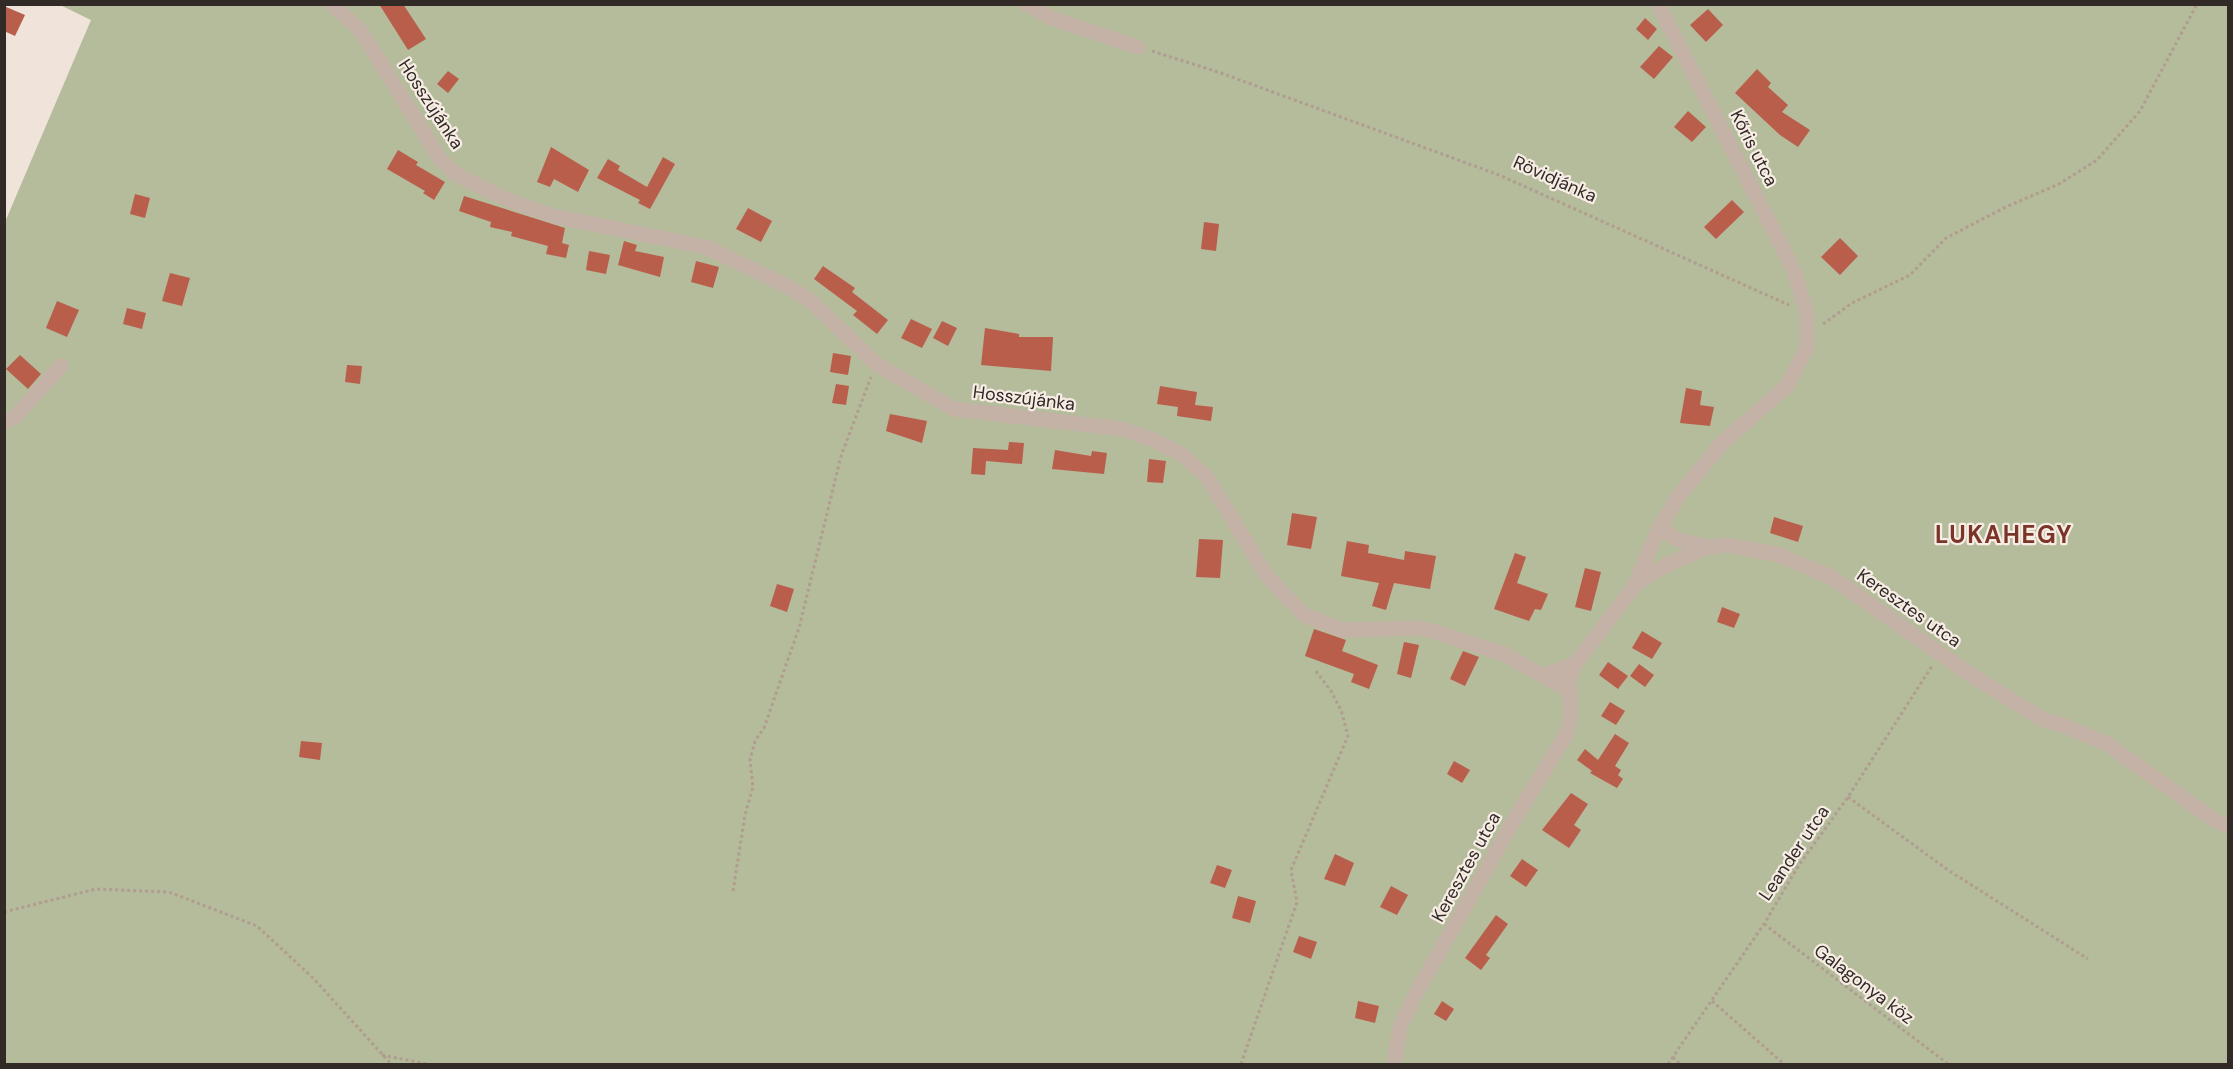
<svg xmlns="http://www.w3.org/2000/svg" width="2233" height="1069" viewBox="0 0 2233 1069" font-family="'DM Sans',sans-serif">
<style>
.green{fill:#b4bc9b}
.building{fill:#ba5e4c}
.lines{fill:none;stroke-linecap:round;stroke-linejoin:round}
.path{stroke:#b19c91;stroke-width:3;stroke-dasharray:3 3;stroke-linecap:butt}
.street{stroke:#c5b2a7;stroke-width:15}
.labels{text-anchor:middle;dominant-baseline:central;stroke-width:4.5;stroke-linejoin:round;paint-order:stroke}
.street-label{font-size:18px;fill:#322a27;stroke:#f7ede5}
.district-label{font-size:24px;font-weight:bold;letter-spacing:1.5px;fill:#7a3528;stroke:#f7ede5}
</style>
<rect width="100%" height="100%" fill="#efe3da"/>
<path class="green" d="M60,5H2228V1064H5V222L91,20Z"/>
<path class="building" d="M379,4H403L426,39L408,50Z
M4,6L25,15L15,36L4,31Z
M1708,9L1723,25L1706,42L1690,25Z
M1645,18L1657,29L1648,40L1636,29Z
M1659,46L1673,57L1654,79L1640,67Z
M1757,69L1771,83L1768,87L1788,105L1782,112L1810,130L1798,147L1780,135L1735,93Z
M448,71L459,79L448,93L437,84Z
M1688,111L1706,127L1692,142L1674,127Z
M551,147L589,170L578,192L554,179L550,187L537,182Z
M398,150L418,162L416,165L445,182L434,200L423,193L425,191L387,169Z
M663,157L675,164L650,209L638,203L640,200L597,178L608,159L620,166L618,170L647,187Z
M135,194L150,198L145,218L130,214Z
M464,196L565,228L562,243L569,245L566,258L546,254L548,246L511,236L512,232L490,227L491,222L459,211Z
M1732,200L1744,212L1716,239L1704,227Z
M748,208L772,221L761,242L736,229Z
M1204,222L1219,224L1216,251L1201,249Z
M1840,238L1858,256L1840,275L1821,257Z
M624,241L637,245L635,251L664,257L660,277L618,265Z
M589,251L610,255L606,274L586,270Z
M696,261L719,267L713,288L691,282Z
M823,266L855,288L852,292L888,320L877,334L853,315L857,311L814,279Z
M170,273L190,278L182,306L162,301Z
M57,301L79,310L67,337L46,328Z
M127,308L146,313L142,329L123,324Z
M911,319L932,329L922,348L901,338Z
M942,321L957,328L948,346L933,338Z
M985,328L1019,334V337H1053L1051,371L981,365Z
M833,353L851,356L848,375L830,372Z
M20,355L41,374L28,389L6,369Z
M347,365L362,366L360,384L345,382Z
M836,384L849,386L846,405L832,403Z
M1160,386L1197,392L1195,405L1213,407L1211,421L1177,416L1178,407L1157,404Z
M1686,388L1702,391L1700,405L1714,407L1710,426L1680,423Z
M890,414L927,421L922,443L886,431Z
M1009,442L1024,443L1022,464L986,461L985,475L971,474L973,448L1008,450Z
M1055,450L1091,456L1092,451L1107,453L1104,474L1052,469Z
M1149,459L1166,461L1163,483L1147,482Z
M1292,513L1317,517L1311,549L1287,545Z
M1774,517L1803,526L1798,542L1770,533Z
M1199,539L1223,540L1220,578L1196,577Z
M1347,541L1369,545L1368,553L1404,560L1405,551L1436,556L1430,589L1394,583L1386,610L1372,606L1379,583L1341,576Z
M1515,553L1526,557L1517,583L1548,594L1541,610L1535,609L1529,621L1494,609Z
M1585,568L1601,572L1591,611L1575,607Z
M777,584L794,589L787,612L770,606Z
M1722,607L1740,614L1734,628L1717,622Z
M1314,629L1346,640L1342,651L1378,665L1369,689L1351,682L1354,674L1305,656Z
M1642,631L1662,643L1652,659L1632,648Z
M1404,642L1419,645L1411,678L1397,674Z
M1463,651L1479,657L1465,686L1450,679Z
M1608,662L1628,676L1618,689L1599,675Z
M1639,664L1654,675L1645,687L1630,676Z
M1610,702L1625,711L1616,725L1601,716Z
M1615,734L1629,743L1615,766L1621,770L1618,775L1623,779L1617,788L1590,773L1592,771L1577,760L1585,749L1598,760Z
M301,741L322,743L320,760L299,757Z
M1454,761L1470,770L1462,783L1447,774Z
M1571,793L1588,804L1574,825L1581,830L1569,848L1542,830Z
M1335,854L1354,863L1345,886L1324,879Z
M1522,859L1538,870L1526,887L1510,876Z
M1217,865L1232,870L1225,888L1210,883Z
M1391,886L1408,895L1397,915L1380,907Z
M1238,896L1256,901L1250,923L1232,918Z
M1496,915L1508,924L1486,955L1490,958L1481,970L1465,958Z
M1299,936L1317,942L1311,959L1293,952Z
M1358,1001L1379,1006L1375,1023L1355,1018Z
M1442,1001L1454,1009L1446,1021L1434,1014Z"/>
<g class="lines">
<path class="path" d="M1152,51L1221,73L1499,175L1789,305
M1823,324L1852,303L1910,275L1946,238L2008,206L2059,184L2097,160L2140,111L2197,4
M1848,797L1948,870L2088,959
M733,891L745,815L753,787L750,760L755,741L764,728L799,628L841,456L871,377
M4,912L96,889L169,892L257,926L314,979L391,1064
M1764,924L1948,1064
M1712,1001L1784,1064
M382,1055L427,1064
M1673,1057L1680,1064
M1241,1064L1297,902L1291,870L1348,736L1341,710L1331,691L1315,670
M1668,1064L1764,924L1799,865L1848,797L1932,666"/>
<path class="street" d="M332,4L361,31L440,159L453,172L467,180L510,201L553,216L706,247L785,285L811,301L876,364L954,409L1122,429L1154,440L1181,454L1207,477L1266,575L1304,615L1342,630L1418,628L1432,631L1504,654L1570,691
M1026,4L1051,18L1138,47
M1658,4L1782,247L1794,271L1807,313V347L1787,386L1722,443L1678,497L1659,528L1679,540L1708,547
M4,422L15,417L61,366
M1635,585L1659,528
M1546,675L1576,663L1635,585L1666,565L1708,547L1726,545L1776,554L1831,577L1968,673L2044,720L2063,725L2107,744L2217,822L2228,826
M1394,1064L1400,1028L1414,997L1511,825L1566,735L1571,717L1569,679L1576,663"/>
</g>
<g class="labels">
<g class="street-label">
<text transform="translate(431 104) rotate(57)">Hosszújánka</text>
<text transform="translate(1754 148) rotate(63)">Kőris utca</text>
<text transform="translate(1555 179) rotate(24)">Rövidjánka</text>
<text transform="translate(1024 398) rotate(7)">Hosszújánka</text>
<text transform="translate(1909 608) rotate(35)">Keresztes utca</text>
<text transform="translate(1794 853) rotate(-56)">Leander utca</text>
<text transform="translate(1466 867) rotate(-61)">Keresztes utca</text>
<text transform="translate(1864 984) rotate(37)">Galagonya köz</text>
</g>
<g class="district-label">
<text x="2004" y="534">LUKAHEGY</text>
</g>
</g>
<rect width="2233" height="1069" fill="none" stroke="#322a27" stroke-width="12"/>
</svg>
